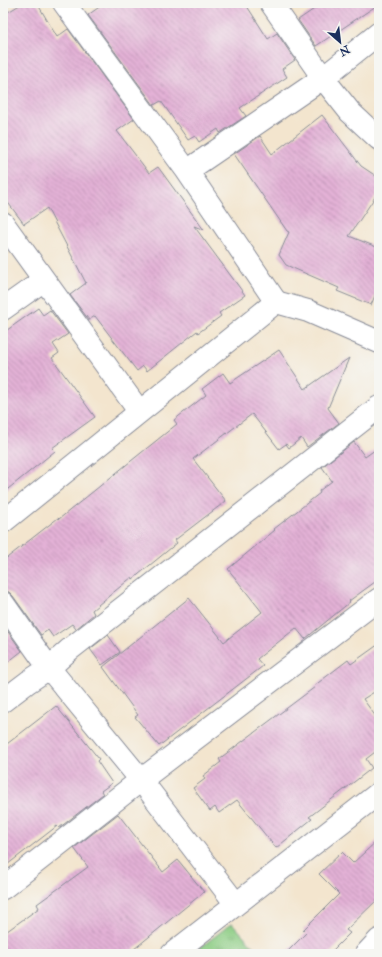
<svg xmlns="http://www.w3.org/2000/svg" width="382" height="957" viewBox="0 0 382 957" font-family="'IM FELL Double Pica',serif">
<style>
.grass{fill:url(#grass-tufts);stroke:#547e71}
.building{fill:url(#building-back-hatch)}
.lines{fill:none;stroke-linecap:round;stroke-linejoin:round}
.minor-casing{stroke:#878a96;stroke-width:24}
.tertiary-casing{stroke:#878a96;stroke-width:24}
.minor{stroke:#fff;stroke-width:22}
.tertiary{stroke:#fff;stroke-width:22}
</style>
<defs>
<pattern id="grass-tufts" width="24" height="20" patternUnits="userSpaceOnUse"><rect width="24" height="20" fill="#8dcd84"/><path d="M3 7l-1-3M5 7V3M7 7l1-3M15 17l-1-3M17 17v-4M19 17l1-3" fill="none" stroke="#79b074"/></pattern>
<pattern id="building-back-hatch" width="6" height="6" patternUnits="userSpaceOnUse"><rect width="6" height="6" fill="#e3b1d6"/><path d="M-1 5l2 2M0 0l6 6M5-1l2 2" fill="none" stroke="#b790b1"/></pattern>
</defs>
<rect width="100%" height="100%" fill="#f6f6f2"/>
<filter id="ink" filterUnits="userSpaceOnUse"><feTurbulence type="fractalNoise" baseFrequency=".025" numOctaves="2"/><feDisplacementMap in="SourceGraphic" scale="8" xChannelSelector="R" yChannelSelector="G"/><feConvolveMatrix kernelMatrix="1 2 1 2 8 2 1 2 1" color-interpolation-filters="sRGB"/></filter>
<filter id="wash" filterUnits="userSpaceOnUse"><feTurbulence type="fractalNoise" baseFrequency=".012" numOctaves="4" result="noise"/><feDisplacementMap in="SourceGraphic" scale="16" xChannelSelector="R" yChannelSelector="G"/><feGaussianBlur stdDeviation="0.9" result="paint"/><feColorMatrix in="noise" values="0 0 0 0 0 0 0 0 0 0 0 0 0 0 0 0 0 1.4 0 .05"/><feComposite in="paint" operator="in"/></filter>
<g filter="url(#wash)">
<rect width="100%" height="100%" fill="#f3e5ce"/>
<path class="grass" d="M232,923L260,954H192Z"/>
<g id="blocks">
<path class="building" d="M23,3H37L57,37L68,29L134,119L117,131L149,173L158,167L204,230L194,226L245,295L219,313L221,316L198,333L197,331L147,371L143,366L137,371L95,316L89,320L70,295L86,283L47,208L24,224L3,196V15Z
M105,3H245L268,39L277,33L295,60L282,69L287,77L240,108L246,116L220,133L218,129L199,142L195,136L188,140L161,101L154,105L88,15Z
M323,3H379V4L316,46L298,20Z
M322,115L361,166L379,178V191L349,236L379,248V286L371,305L337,291L339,288L286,265L279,255L289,232L287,231L234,154L260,136L272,154Z
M38,308L43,315L50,310L68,334L53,344L59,353L52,358L95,417L52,448L55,451L3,493V333Z
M279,350L305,389L349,358L328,408L339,423L307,447L301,438L289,448L286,444L279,449L252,414L193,459L226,501L175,540L177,543L133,579L132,577L92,610L94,614L76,629L72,624L53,637L48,630L41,635L13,596L9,592L3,591V561L58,518L59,519L177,424L174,420L206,395L202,389L223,373L230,383Z
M354,442L365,457L379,447V579L349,601L350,602L305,639L296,628L257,659L263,666L159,746L135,717L138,715L103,667L189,598L224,642L262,612L228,569L275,530L274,529L320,493L319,491L332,481L322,467Z
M3,625L22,651L3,666Z
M108,635L120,652L102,665L90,649Z
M379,644V689L363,699L379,721V749L366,759L372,768L309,817L312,819L276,848L237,800L219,813L215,807L210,811L193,788L205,779L203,776L221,762L219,759L315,687L314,686L348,660L351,664Z
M56,706L99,759L97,761L112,783L101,791L103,794L59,828L57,826L3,868V747Z
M118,814L163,872L178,860L204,892L128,954H3V934L39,908L37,904L88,867L74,848Z
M379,839V898L346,930L350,933L329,954H285L306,933L303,930L339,894L319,874L342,852L353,863Z"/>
</g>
</g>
<g filter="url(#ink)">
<use href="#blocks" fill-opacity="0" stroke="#878a96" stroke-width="1"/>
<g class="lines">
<defs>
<path id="minor" d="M64,3L187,171L276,302
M271,3L323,78L350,112L379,139
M187,171L323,78L379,33
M3,223L139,411
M3,309L44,280
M3,603L49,668L141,780L236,904
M3,701L28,682L49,668L69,650L379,407
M3,888L141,780L379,599
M172,954L379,793
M366,954L379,940"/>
<path id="tertiary" d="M3,522L276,302L308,311L379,342"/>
</defs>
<use href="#minor" class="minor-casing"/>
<use href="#tertiary" class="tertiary-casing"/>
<use href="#minor" class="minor"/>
<use href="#tertiary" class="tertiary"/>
</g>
</g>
<rect width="382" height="957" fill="none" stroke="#f6f6f2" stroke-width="16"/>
<g transform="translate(340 42) rotate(152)" stroke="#f6f6f2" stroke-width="3" paint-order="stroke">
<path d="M0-3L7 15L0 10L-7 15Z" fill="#1b2f5e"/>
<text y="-6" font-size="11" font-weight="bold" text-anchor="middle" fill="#1b2f5e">N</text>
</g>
</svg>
